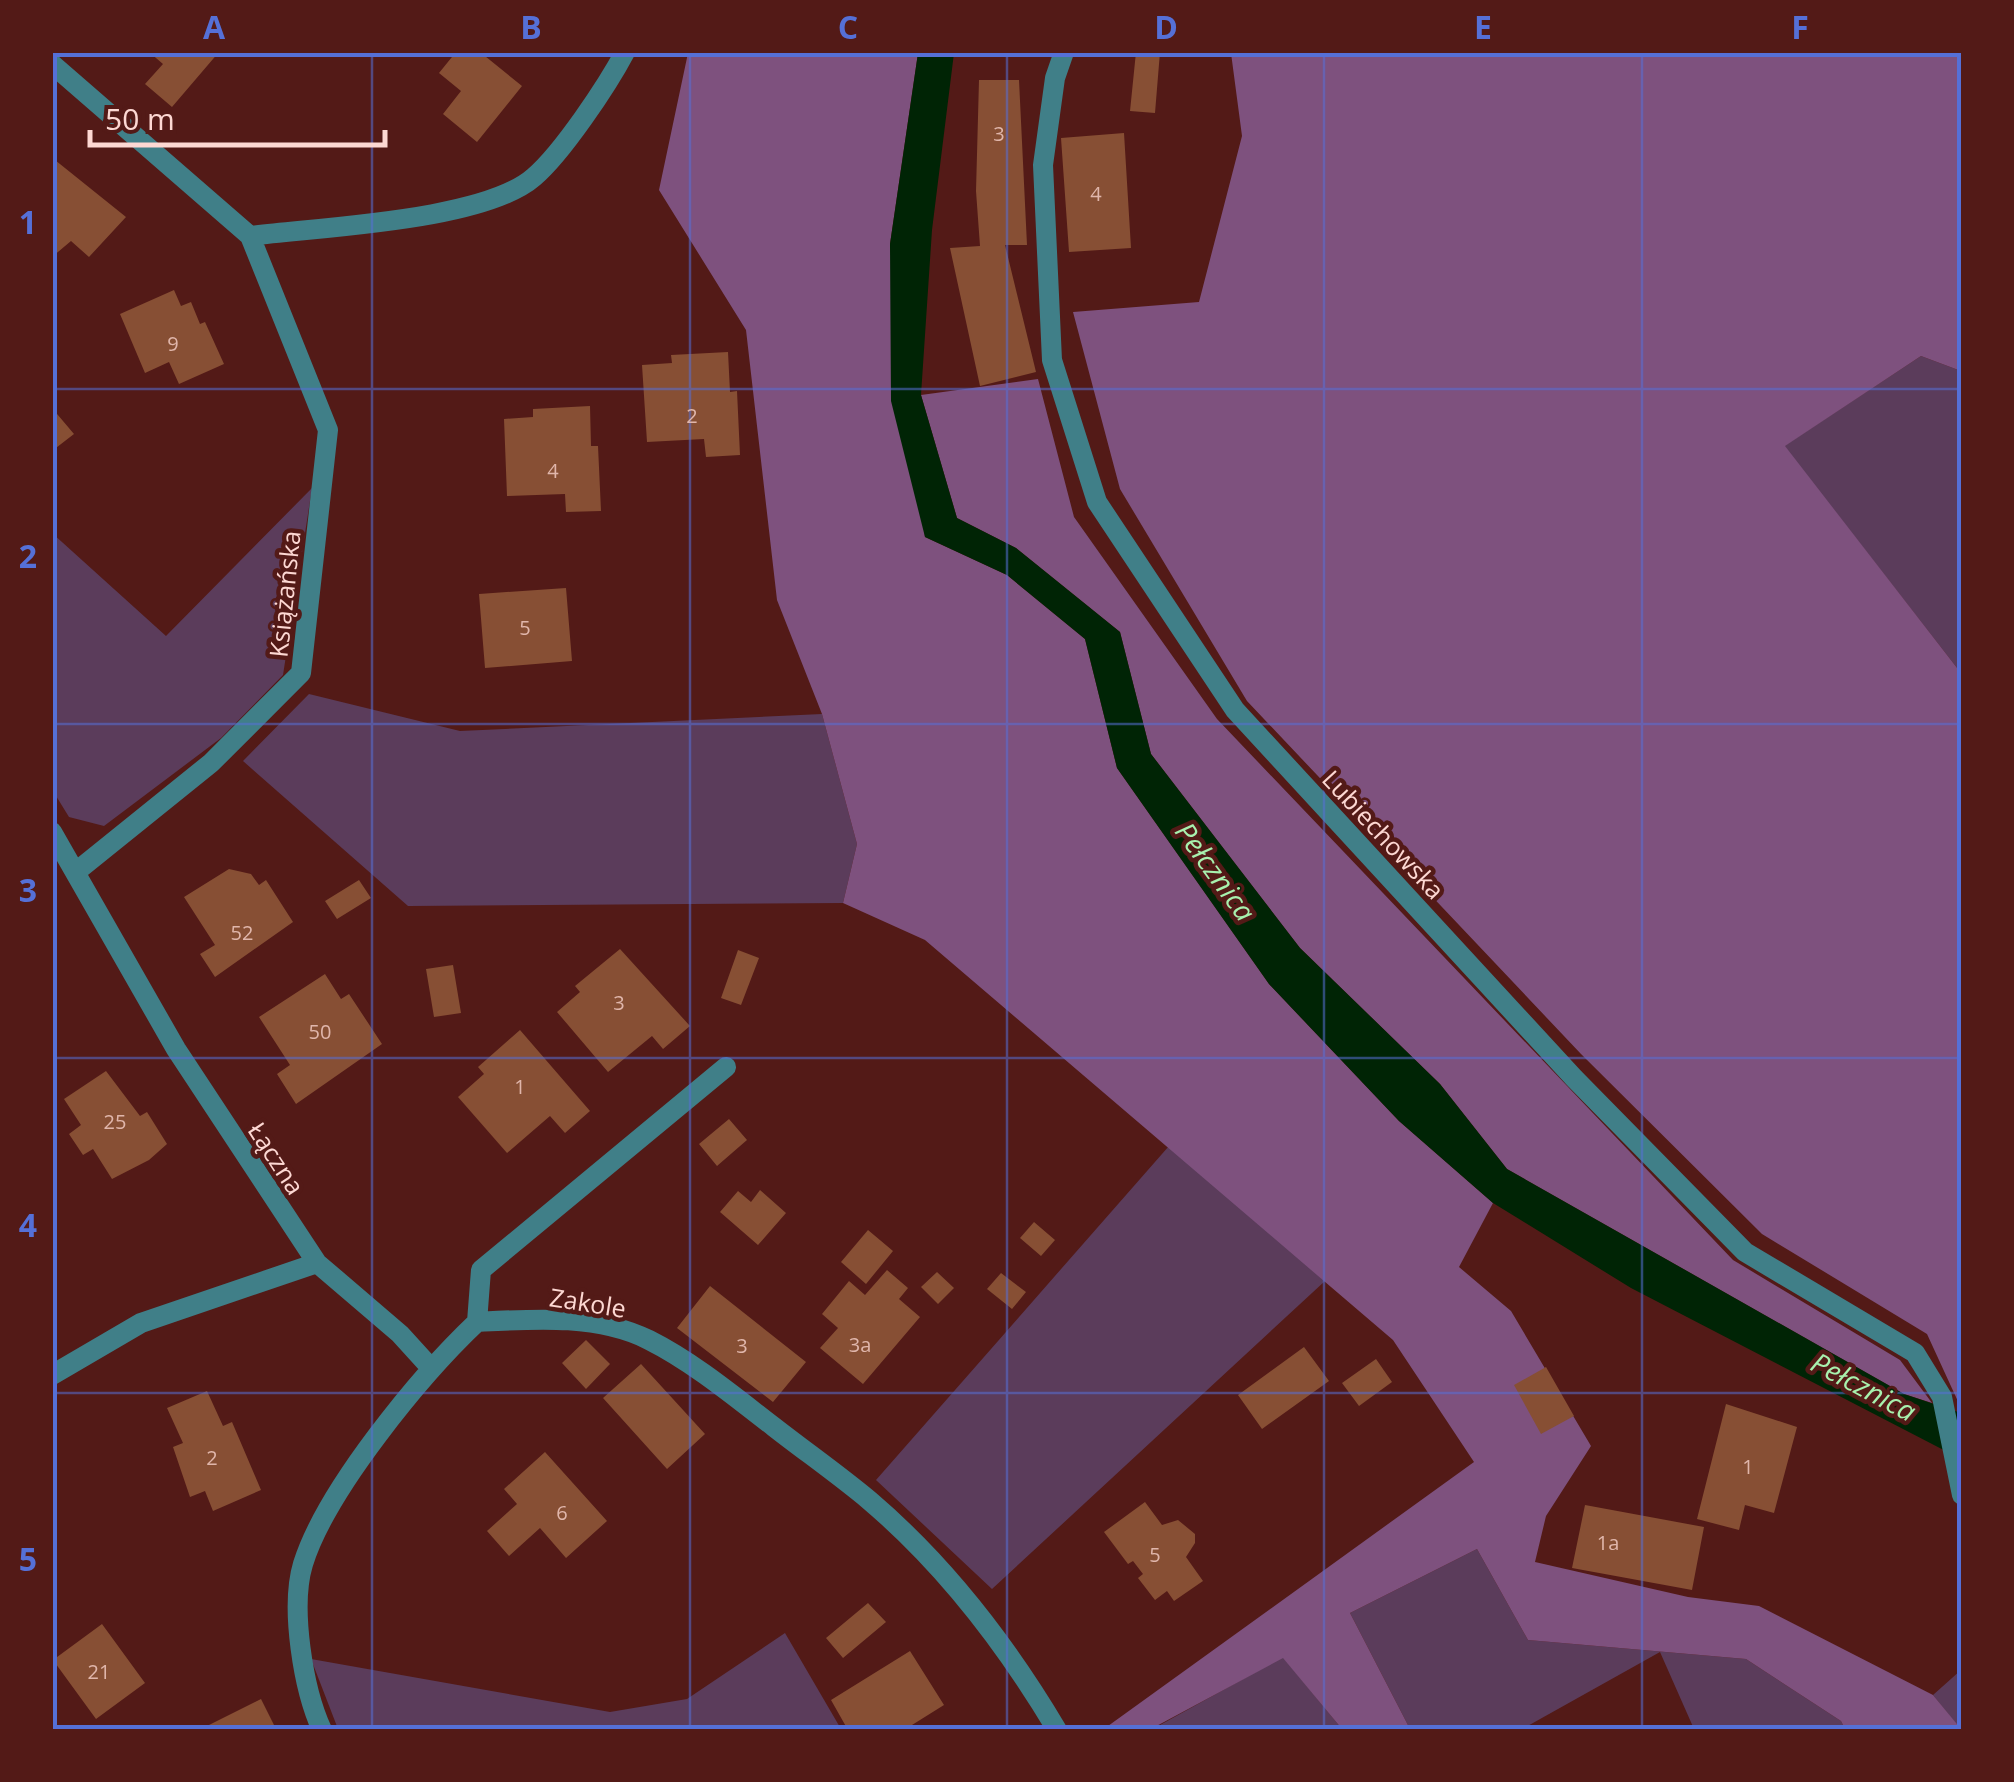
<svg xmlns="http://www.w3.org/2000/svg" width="2014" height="1782" viewBox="0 0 2014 1782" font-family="'Open Sans',sans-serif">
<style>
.green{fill:#5b3c5b}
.forest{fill:#7e517e}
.water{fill:#002405}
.building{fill:#874f34}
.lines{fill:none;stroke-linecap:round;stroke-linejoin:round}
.street{stroke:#407f88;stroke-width:20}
.grid{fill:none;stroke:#5570d7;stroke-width:2.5;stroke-opacity:0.55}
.labels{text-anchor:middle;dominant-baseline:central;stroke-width:9;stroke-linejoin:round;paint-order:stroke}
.number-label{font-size:20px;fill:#e0b6ab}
.street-label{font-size:25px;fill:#fdd8d3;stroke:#531a17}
.water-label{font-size:28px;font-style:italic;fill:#a8f1ae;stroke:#531a17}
.neatline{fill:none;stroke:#5570d7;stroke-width:4}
.grid-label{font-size:32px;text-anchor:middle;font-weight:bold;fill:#5570d7}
</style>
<rect width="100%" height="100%" fill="#531a17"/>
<path class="green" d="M1921,356L1961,371V673L1784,446Z
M312,488L283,675L221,738L104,826L69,817L53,791L52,533L166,636Z
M309,694L460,731L822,714L857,844L843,903L408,906L243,761Z
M1169,1146L1325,1281L992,1589L876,1480Z
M1477,1549L1528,1640L1746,1659L1841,1721L1845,1729H1694L1660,1652L1522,1729H1410L1350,1613Z
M785,1633L841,1729H338L311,1659L610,1712L687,1699Z
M1283,1657L1342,1729L1151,1730Z
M1961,1670L1962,1729L1961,1730L1933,1695Z"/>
<path class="forest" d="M688,53H918L890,244L925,537L1007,575L1085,639L1117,768L1269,984L1399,1121L1493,1203L1459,1267L1511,1311L1591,1446L1546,1516L1535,1562L1688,1597L1759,1606L1933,1695L1961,1729H1845L1841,1721L1746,1659L1528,1640L1477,1549L1350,1613L1410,1729H1342L1283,1658L1151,1729H1110L1108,1726L1474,1462L1393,1340L925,940L843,903L857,844L822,714L777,600L746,330L659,190Z
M1231,53H1961V371L1921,356L1785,446L1961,673V1408L1927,1334L1762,1234L1581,1054L1247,701L1120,489L1073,312L1199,302L1242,136Z
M1038,379L1074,517L1217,719L1733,1260L1900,1360L1932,1403L1904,1394L1507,1169L1440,1084L1300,948L1151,754L1120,632L1016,548L957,518L921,395Z"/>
<path class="water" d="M918,53H954L932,230L921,395L957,518L1016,548L1120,632L1151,754L1300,948L1440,1084L1507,1169L1904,1394L1961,1413V1459L1631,1288L1493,1203L1399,1121L1269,984L1117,768L1085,639L1007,575L925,537L891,401L890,244Z"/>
<path class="building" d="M149,52H219L172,107L145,84L163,64Z
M456,52H480L522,86L477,142L443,114L461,91L439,73Z
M1136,52H1160L1155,113L1130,111Z
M979,80H1019L1027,245H1005L1036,372L980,386L950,248L980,246L976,191Z
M1124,133L1131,248L1069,252L1061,138Z
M55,160L126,217L89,257L71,241L52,257Z
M174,290L181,306L191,302L200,324L205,322L224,364L179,384L169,362L145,373L120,314Z
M728,352L730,392L737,391L740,455L706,457L704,439L647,442L642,365L672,363L671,355Z
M590,406L591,446H598L601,511L566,512L565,494L507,496L504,419L533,417V409Z
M52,408L74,434L52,451Z
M566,588L572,661L485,668L479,594Z
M229,869L251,874L259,885L266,880L293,922L215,977L200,954L215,945L184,897Z
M359,880L371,898L337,919L325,901Z
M620,949L690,1026L663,1049L652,1036L608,1072L557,1012L580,992L575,986Z
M738,950L759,958L741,1005L721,998Z
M453,965L461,1013L434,1017L426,969Z
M325,974L341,999L349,994L382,1044L296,1104L277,1074L290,1065L259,1017Z
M520,1030L590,1111L565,1133L550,1116L507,1153L458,1097L484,1074L478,1067Z
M106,1071L140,1116L147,1112L167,1144L149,1160L112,1179L93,1149L83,1155L69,1134L81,1125L64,1099Z
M729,1119L747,1140L717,1166L699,1144Z
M760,1190L786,1213L758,1245L720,1212L738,1191L751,1202Z
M1034,1222L1055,1240L1041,1256L1020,1238Z
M868,1230L893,1251L866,1284L841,1262Z
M887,1270L908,1288L899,1299L920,1317L863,1384L820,1348L838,1328L822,1314L849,1281L865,1295Z
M937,1272L954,1288L938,1304L921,1287Z
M1001,1273L1026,1292L1012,1309L987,1289Z
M710,1286L806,1362L773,1402L677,1328Z
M586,1340L610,1364L586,1389L562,1363Z
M1304,1347L1329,1381L1262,1429L1238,1395Z
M1376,1359L1392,1382L1359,1406L1342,1383Z
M641,1364L705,1434L667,1469L603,1398Z
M1546,1367L1574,1416L1541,1434L1514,1385Z
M207,1391L223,1426L232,1422L261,1490L213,1511L205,1491L190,1497L173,1447L183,1443L167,1408Z
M1726,1404L1797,1427L1774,1513L1745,1505L1739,1530L1697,1519Z
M545,1452L607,1521L566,1558L540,1528L509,1556L487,1531L517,1504L504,1489Z
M1145,1502L1162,1525L1178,1520L1195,1534V1543L1186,1557L1203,1581L1174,1601L1167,1591L1155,1600L1138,1578L1143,1574L1133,1561L1128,1564L1104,1532Z
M1585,1505L1704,1527L1692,1590L1572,1568Z
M868,1603L886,1622L843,1658L826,1638Z
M102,1624L145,1683L96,1719L53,1660Z
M910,1651L944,1705L904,1730H848L831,1700Z
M261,1699L274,1725L265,1730H199Z"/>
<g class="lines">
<path class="street" d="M1064,52L1055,78L1043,165L1052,360L1097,502L1235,710L1574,1078L1745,1252L1915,1353L1942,1397L1962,1495
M52,64L250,236L328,430L301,673L211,763L77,871
M250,236C319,227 484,221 534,177C562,153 607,86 625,52
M52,832L176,1049L317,1263L400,1334L430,1367
M477,1322L481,1270L726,1067
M52,1375L141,1323L317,1263
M322,1730C303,1689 290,1607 303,1564C326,1490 421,1375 477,1322C532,1319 598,1314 649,1340C693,1362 735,1397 774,1427C806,1452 839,1475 870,1501C945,1565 1007,1646 1057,1730"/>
</g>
<path class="grid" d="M372,52V1730M690,52V1730M1007,52V1730M1324,52V1730M1642,52V1730M52,389H1962M52,724H1962M52,1058H1962M52,1393H1962"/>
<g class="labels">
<g class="number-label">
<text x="999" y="133">3</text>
<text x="1096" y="193">4</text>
<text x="173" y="343">9</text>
<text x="692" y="415">2</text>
<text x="553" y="470">4</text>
<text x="525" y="627">5</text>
<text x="242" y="932">52</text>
<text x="619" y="1002">3</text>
<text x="320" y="1031">50</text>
<text x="520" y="1086">1</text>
<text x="115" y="1121">25</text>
<text x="860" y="1344">3a</text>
<text x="742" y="1345">3</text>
<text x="212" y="1457">2</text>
<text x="1748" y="1466">1</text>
<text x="562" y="1512">6</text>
<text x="1608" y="1542">1a</text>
<text x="1155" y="1554">5</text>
<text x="99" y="1671">21</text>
</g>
<g class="street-label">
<text transform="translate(284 594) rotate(-84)">Książańska</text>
<text transform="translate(1384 834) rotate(47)">Lubiechowska</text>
<text transform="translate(277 1158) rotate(57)">Łączna</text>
<text transform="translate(588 1302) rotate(9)">Zakole</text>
</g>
<g class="water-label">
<text transform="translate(1216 871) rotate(54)">Pełcznica</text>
<text transform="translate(1864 1386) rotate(28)">Pełcznica</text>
</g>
</g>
<rect width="2014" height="1782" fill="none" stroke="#531a17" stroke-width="110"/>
<path d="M90 130v15h295v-15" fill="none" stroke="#fdd8d3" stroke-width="5"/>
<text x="105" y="130" font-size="30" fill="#fdd8d3" stroke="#531a17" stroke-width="8" paint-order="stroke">50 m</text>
<rect x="55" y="55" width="1904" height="1672" class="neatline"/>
<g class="grid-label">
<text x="214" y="39">A</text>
<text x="531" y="39">B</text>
<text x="848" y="39">C</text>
<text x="1166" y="39">D</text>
<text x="1483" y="39">E</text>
<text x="1800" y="39">F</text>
<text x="28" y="234">1</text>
<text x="28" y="568">2</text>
<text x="28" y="902">3</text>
<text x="28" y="1237">4</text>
<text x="28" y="1571">5</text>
</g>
</svg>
